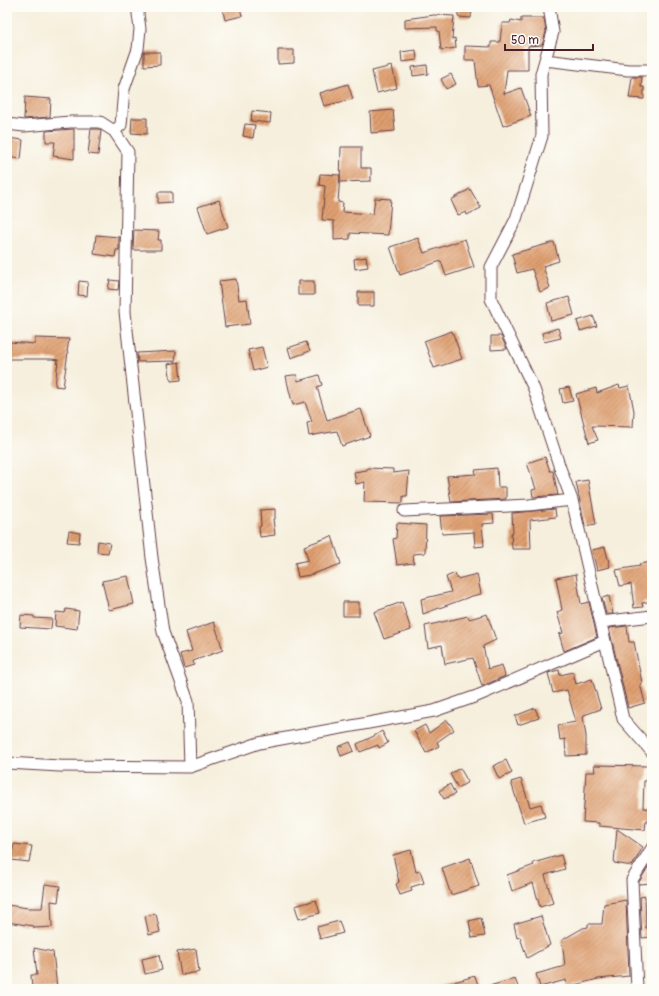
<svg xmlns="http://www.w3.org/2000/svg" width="659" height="996" viewBox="0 0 659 996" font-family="Pangolin,sans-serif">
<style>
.building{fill:url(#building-hatch)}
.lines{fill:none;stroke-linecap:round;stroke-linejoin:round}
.street-casing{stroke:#643e46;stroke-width:13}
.street{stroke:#fff;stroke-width:11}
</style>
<defs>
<pattern id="building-hatch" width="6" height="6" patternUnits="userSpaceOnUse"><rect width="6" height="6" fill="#df9f6f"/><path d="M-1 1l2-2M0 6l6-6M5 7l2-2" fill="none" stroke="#b7815b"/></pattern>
</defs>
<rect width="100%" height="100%" fill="#fdfcf7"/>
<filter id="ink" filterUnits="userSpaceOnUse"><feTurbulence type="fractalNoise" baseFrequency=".025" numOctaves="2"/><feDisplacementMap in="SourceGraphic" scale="8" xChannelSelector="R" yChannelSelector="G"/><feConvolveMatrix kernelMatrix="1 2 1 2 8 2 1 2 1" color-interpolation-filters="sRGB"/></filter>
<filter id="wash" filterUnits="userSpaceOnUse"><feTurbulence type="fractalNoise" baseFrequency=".012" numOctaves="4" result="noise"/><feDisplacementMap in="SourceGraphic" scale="16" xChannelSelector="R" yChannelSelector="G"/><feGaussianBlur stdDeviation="0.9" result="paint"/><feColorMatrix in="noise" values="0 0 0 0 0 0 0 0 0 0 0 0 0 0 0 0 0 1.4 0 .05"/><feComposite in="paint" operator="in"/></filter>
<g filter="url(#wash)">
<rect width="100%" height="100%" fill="#f6efdd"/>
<g id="blocks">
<path class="building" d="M222,7H240L242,16L225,20Z
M458,7H472L471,18L458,17Z
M434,15L454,16L452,39L455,38L456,48L441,50L439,31H437V27L405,28V19Z
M521,18H544L546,32L542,45L528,46V70H507L504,94L521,88L531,116L503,126L489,85L478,86L475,60H465V46L491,47V42H500L502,23H510L511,20L521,22Z
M278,50H294V63L278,64Z
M416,50L417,60L402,62L401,52Z
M144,52H160V65L144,66Z
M427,65L428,74L413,76L412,67Z
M392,66L397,88L377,93L372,71Z
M451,74L456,84L446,89L441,79Z
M632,77H642L641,87H644V99L629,98Z
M348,84L353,99L324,106L320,93Z
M25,97L51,99L50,117L24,119Z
M393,110L395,131L371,133L370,112Z
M252,111L271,113L270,123L251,121Z
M132,118H147V134L131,133Z
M245,124L255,125L253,138L243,136Z
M74,129V159L53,156L55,142H46V131Z
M91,129H98L101,131L98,155L88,154Z
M7,138L23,140L21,159L7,157Z
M341,147H361V168H371V181L340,182Z
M320,174L340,175L338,202L343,203L342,212L373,214L375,198L391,199L388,235L350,233V239L334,240V221L322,220L325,186L319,185Z
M470,189L481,208L467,215L466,212L458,215L451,200Z
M158,192H172V202L158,203Z
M219,200L228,227L207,234L198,207Z
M134,230L159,231L158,240H161V250H133Z
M96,235L119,237V250H116L115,257L94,254Z
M418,238L424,253L465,239L474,267L446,276L441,261L400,275L390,247Z
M554,242L559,261L543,266L550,288L540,292L532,269L517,273L512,254Z
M366,257L368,267L355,269L354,259Z
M236,279L239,300L247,299L250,324L225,327L219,281Z
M110,280L119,281L118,290L108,289Z
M79,281L88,282L87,296L78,295Z
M298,281H314V295H298Z
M358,292H374V306H358Z
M569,297L574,315L551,321L547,303Z
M593,316L597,326L580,331L577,321Z
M558,328L561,338L544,342L542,333Z
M452,331L462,359L434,368L424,341Z
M491,336H501L507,349L491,350Z
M35,338L69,339L67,352H68L63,387L55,386L58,360L52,359H9L10,342L35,344Z
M306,342L310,351L291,358L288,348Z
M262,347L267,367L253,371L248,350Z
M176,351L175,361L138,362L137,353Z
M179,362L181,380L171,381L168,364Z
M293,375H297L298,381L319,375L322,385L317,387L327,420L361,409L370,436L342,446L337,431L309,436L307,423L312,422L305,402L293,405L289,390L286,376Z
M619,385L620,388L629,386L634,411L633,427L592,426L598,440L589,443L576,394L596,388L597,393Z
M569,387L573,401L563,403L560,389Z
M545,457L550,471H553L558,495L533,497L532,490L536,489L527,463Z
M367,468L393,469V473L409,471L407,496H403V503L364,502L365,482L356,484L354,472L367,470Z
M497,468L498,487H506V499L451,502L447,476L476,474L475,470Z
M588,480L596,524L585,526L576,482Z
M275,509V519H273L275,535L260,537L259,527L261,526L260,510Z
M555,509L556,517L530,520L531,549H512L511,533H513L512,513Z
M493,514L494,523L482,524L484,546L475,547L474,532L442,534L440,516Z
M397,523L426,525L425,553L413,554L414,563L397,565L393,539L396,538Z
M69,531L80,533L79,543L67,542Z
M332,536L341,564L310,575L298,577L295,563L308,560L304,546Z
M98,541L110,543L108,553L97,552Z
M605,547L610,567L597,570L592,550Z
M652,562V601L642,603L643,607L634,608L631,584L620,586L616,570L640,566L639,564Z
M455,573L457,579L477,574L481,594L472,596L423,614L421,599L451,592L446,577Z
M576,574L581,604L589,602L597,637L564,651L559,634L563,633L557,612L562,610L556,578Z
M128,576L134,604L109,610L102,581Z
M609,596L613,614H606L602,598Z
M343,602H359V616H343Z
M402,602L411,630L384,639L374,612Z
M66,609L79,611L77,629L55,626L56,612L65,613Z
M487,614L496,640L483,646L488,669L502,665L505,676L482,686L473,658L445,664L442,645L428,648L425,626L468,616L469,619Z
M21,615L34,616V618L52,619L51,629L20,627Z
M214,622L223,650L193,661L194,665L184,668L180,654L192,651L186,632Z
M627,626L629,642H634L642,683L640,684L645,703L628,708L609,628Z
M559,670L560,675L573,672L576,684L592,679L601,709L584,715V717H583L586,736V755L566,756L565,739L560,740L558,725L576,722L567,690L553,693L548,673Z
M535,708L539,718L518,725L515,716Z
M447,720L454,730L437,742L439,746L426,753L414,731L425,725L429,733Z
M382,731L388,743L379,748L378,745L360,752L357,744L374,736Z
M350,742L354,751L341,756L338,747Z
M506,760L512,773L499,779L493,766Z
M594,765L648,766L647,781H644L643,808L652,809V814L651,822L646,821L645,830L599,826V823L583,822L586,772H595Z
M460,768L468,782L458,788L450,774Z
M521,779L530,807L541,804L545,817L524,823L511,782Z
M450,784L455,794L444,799L439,791Z
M617,829L643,847L632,866L614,863Z
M14,844L32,846L29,862L11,860Z
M411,850L416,872L420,871L424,883L411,887L412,891L400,895L396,884L399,882L393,855Z
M561,855L565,869L545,875L553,903L540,907L533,883L512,891L507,875L534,865L533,863Z
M470,858L479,886L451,895L442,868Z
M652,861V883L639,884V882Z
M45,884L60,886L58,902L51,901L52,927L34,928V926L7,922V905L28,908H42Z
M645,896L646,928H652V937L642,938L640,897Z
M316,900L320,913L299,919L295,906Z
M626,900L629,976L598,979L567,987L566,980L540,987L536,974L565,966L562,940L583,928L588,927V924H602L604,904Z
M156,914L160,932L149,935L145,916Z
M541,916L550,945L527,958L520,937L517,938L514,924Z
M481,918L485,936L472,938L469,921Z
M339,921L343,933L320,939L317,927Z
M34,948L53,952L57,988L32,989L31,975H37Z
M196,949L199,972L181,975L177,952Z
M159,955L162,970L145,974L142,959Z
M475,976L478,985L470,989H440V986Z
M515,979L519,989H490L489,986Z"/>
</g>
</g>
<g filter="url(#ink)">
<use href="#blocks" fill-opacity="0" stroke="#643e46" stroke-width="1"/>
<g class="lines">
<defs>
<path id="street" d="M549,7L553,32L541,74L542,136L516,219L491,267V299L534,389L560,468L572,500L605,641
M545,60L628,70H650L652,72
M7,124L24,126L70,122H100L114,131L128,152L125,312L152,558L163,632L188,701L190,767L259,743L434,711L477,696L605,641L623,719L652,752
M114,131L121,125L124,89L138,49L140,29L138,14L139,7
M404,511L529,505L572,500
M601,622L652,616
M7,763L60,766L190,767
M637,989L632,880L652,848"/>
</defs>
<use href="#street" class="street-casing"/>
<use href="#street" class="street"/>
</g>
</g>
<rect width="659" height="996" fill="none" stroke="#fdfcf7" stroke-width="24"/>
<path d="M505 44v6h88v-6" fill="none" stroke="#4a1f2b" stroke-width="2"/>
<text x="511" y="44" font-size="12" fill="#4a1f2b" stroke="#fdfcf7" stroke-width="3" paint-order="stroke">50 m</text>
</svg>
